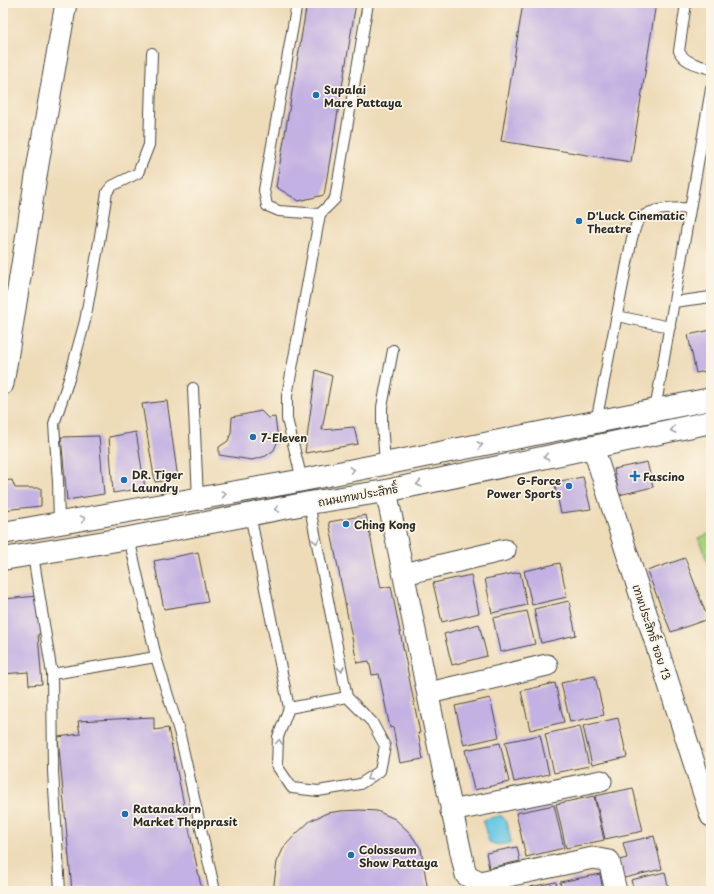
<svg xmlns="http://www.w3.org/2000/svg" width="714" height="894" viewBox="0 0 714 894" font-family="'Playpen Sans','Playpen Sans Thai',sans-serif">
<style>
.green{fill:#a3cd79;stroke:#677c52}
.water{fill:#65c6e4;stroke:#487888}
.building{fill:#c2b1e2}
.lines{fill:none;stroke-linecap:round;stroke-linejoin:round}
.service-casing{stroke:#484640;stroke-width:12}
.minor-casing{stroke:#484640;stroke-width:23}
.secondary-casing{stroke:#484640;stroke-width:24}
.service{stroke:#fff;stroke-width:10}
.minor{stroke:#fff;stroke-width:21}
.secondary{stroke:#fff;stroke-width:22}
.oneway{stroke:#a0a0a0}
.poi-dot{fill:#1f6fb2;stroke:#fcf5e5;stroke-width:1.5}
.labels{text-anchor:middle;dominant-baseline:central;stroke-width:3.5;stroke-linejoin:round;paint-order:stroke}
.poi-label{font-size:11px;font-weight:bold;fill:#2b2b2b;stroke:#fcf5e5;text-anchor:start}
.street-label{font-size:11px;fill:#2b2b2b;stroke:#fcf5e5}
</style>
<rect width="100%" height="100%" fill="#fcf5e5"/>
<filter id="ink" filterUnits="userSpaceOnUse"><feTurbulence type="fractalNoise" baseFrequency=".025" numOctaves="2"/><feDisplacementMap in="SourceGraphic" scale="8" xChannelSelector="R" yChannelSelector="G"/><feConvolveMatrix kernelMatrix="1 2 1 2 8 2 1 2 1" color-interpolation-filters="sRGB"/></filter>
<filter id="wash" filterUnits="userSpaceOnUse"><feTurbulence type="fractalNoise" baseFrequency=".012" numOctaves="4" result="noise"/><feDisplacementMap in="SourceGraphic" scale="16" xChannelSelector="R" yChannelSelector="G"/><feGaussianBlur stdDeviation="0.9" result="paint"/><feColorMatrix in="noise" values="0 0 0 0 0 0 0 0 0 0 0 0 0 0 0 0 0 1.4 0 .05"/><feComposite in="paint" operator="in"/></filter>
<g filter="url(#wash)">
<rect width="100%" height="100%" fill="#eedcb9"/>
<path class="green" d="M711,533V571L698,538Z"/>
<path class="water" d="M499,816H502L507,822L511,841L510,843C502,845 497,846 489,842L483,822L485,819Z"/>
<g id="blocks">
<path class="building" d="M307,3H356L324,195L299,201L276,187Z
M523,3H656L631,162L501,141Z
M711,330V370L696,373L688,335Z
M316,370L332,376L322,430L354,427L358,444L305,453Z
M167,401L178,479L155,482L142,404Z
M261,411L268,418L275,417L278,440L274,450L266,456L252,460L219,455V447L228,441L231,433L232,417Z
M136,432L145,488L113,493L109,437Z
M99,436L104,494L67,500L61,437Z
M647,462L653,487L619,495L614,469Z
M583,477L591,509L561,513L554,482Z
M12,480L15,488H41V506L3,510V481Z
M366,515L381,588L391,586L420,733H418L423,759L400,763L393,727L390,728L379,674L372,675L369,661L357,663L329,522Z
M198,552L208,602L164,609L154,561Z
M685,558L708,619L671,632L647,571Z
M560,563L567,597L532,605L524,571Z
M520,572L527,605L492,613L485,579Z
M471,575L479,613L442,622L433,583Z
M39,596L42,634H38L42,684L29,685L28,672L3,674V599Z
M569,601L576,635L541,643L534,609Z
M527,611L535,644L500,652L493,618Z
M479,624L487,656L452,665L444,634Z
M595,676L604,715L570,722L561,683Z
M555,683L564,722L530,730L521,691Z
M490,698L499,737L464,745L455,706Z
M154,717V730L168,728L202,891H72L58,737L80,734L78,721Z
M618,718L627,757L592,765L583,726Z
M580,726L589,766L554,773L545,734Z
M540,735L549,774L514,782L505,742Z
M500,743L509,782L474,790L465,750Z
M633,788L643,831L605,839L595,796Z
M594,796L604,840L566,848L556,804Z
M554,805L564,848L526,857L516,813Z
M360,810L377,811L395,819L410,833L421,849L428,891H275L274,884L277,862L284,847L296,834L310,821L327,813L341,811Z
M654,836L662,869L624,878L619,860L627,858L623,843Z
M517,847L520,861L489,868L486,853Z
M665,872L669,891H634L631,880Z
M600,874L603,891H562L560,882Z
M556,882L558,891H526L525,888Z"/>
</g>
</g>
<g filter="url(#ink)">
<use href="#blocks" fill-opacity="0" stroke="#484640" stroke-width="1"/>
<g class="lines">
<defs>
<path id="service" d="M297,3L264,190L267,206L279,211L320,214
M686,3L679,51C684,63 699,65 711,69
M674,302L711,297
M617,316L670,327
M193,388L198,499
M655,410L711,89
M596,422L632,238C634,233 635,227 637,223C648,206 673,209 690,208
M385,463L382,423V407L393,350
M302,480L287,419V396L320,214L335,199L368,3
M250,514L289,708L278,737L277,766L292,788L318,791L360,784L380,771L385,746L372,722L347,697L309,503
M59,523L58,482L54,424L69,379L85,321L99,242L107,192L112,186L138,173L149,145L152,53
M129,538L156,657L179,731L215,891
M33,555L52,674L53,771L60,891
M52,674L156,657
M289,708L347,697"/>
<path id="minor" d="M3,384L38,164L66,3
M593,447L711,816
M386,491C414,619 437,748 466,875L480,882L593,858L609,861L616,891
M404,574L505,550
M429,693L547,665
M451,811L601,781"/>
<path id="secondary" d="M3,533L293,482L711,399
M3,559L129,538L309,503L386,491L711,422"/>
</defs>
<use href="#service" class="service-casing"/>
<use href="#minor" class="minor-casing"/>
<use href="#secondary" class="secondary-casing"/>
<use href="#service" class="service"/>
<use href="#minor" class="minor"/>
<use href="#secondary" class="secondary"/>
</g>
<defs><path id="oneway-chevron" d="M-2-3.5L2.5 0L-2 3.5" fill="none" stroke-width="1.6" stroke-linecap="round" stroke-linejoin="round"/></defs>
<g class="oneway">
<use href="#oneway-chevron" transform="translate(673 430) rotate(169)"/>
<use href="#oneway-chevron" transform="translate(480 445) rotate(-11)"/>
<use href="#oneway-chevron" transform="translate(546 457) rotate(168)"/>
<use href="#oneway-chevron" transform="translate(352 470) rotate(-11)"/>
<use href="#oneway-chevron" transform="translate(419 484) rotate(168)"/>
<use href="#oneway-chevron" transform="translate(224 494) rotate(-10)"/>
<use href="#oneway-chevron" transform="translate(277 509) rotate(170)"/>
<use href="#oneway-chevron" transform="translate(83 519) rotate(-10)"/>
<use href="#oneway-chevron" transform="translate(316 541) rotate(79)"/>
<use href="#oneway-chevron" transform="translate(341 669) rotate(79)"/>
<use href="#oneway-chevron" transform="translate(279 742) rotate(-86)"/>
<use href="#oneway-chevron" transform="translate(369 778) rotate(147)"/>
</g>
</g>
<g class="poi-dot">
<circle cx="316" cy="95" r="4"/>
<circle cx="579" cy="221" r="4"/>
<circle cx="253" cy="437" r="4"/>
<path d="M633 470h4v4h4v4h-4v4h-4v-4h-4v-4h4z"/>
<circle cx="124" cy="480" r="4"/>
<circle cx="569" cy="486" r="4"/>
<circle cx="346" cy="524" r="4"/>
<circle cx="125" cy="814" r="4"/>
<circle cx="351" cy="855" r="4"/>
</g>
<g class="labels">
<g class="poi-label">
<text x="324" y="89">Supalai<tspan x="324" dy="13">Mare Pattaya</tspan></text>
<text x="587" y="215">D'Luck Cinematic<tspan x="587" dy="13">Theatre</tspan></text>
<text x="261" y="437">7-Eleven</text>
<text x="132" y="474">DR. Tiger<tspan x="132" dy="13">Laundry</tspan></text>
<text x="643" y="476">Fascino</text>
<text x="561" y="480" text-anchor="end">G-Force<tspan x="561" dy="13">Power Sports</tspan></text>
<text x="354" y="524">Ching Kong</text>
<text x="133" y="808">Ratanakorn<tspan x="133" dy="13">Market Thepprasit</tspan></text>
<text x="359" y="849">Colosseum<tspan x="359" dy="13">Show Pattaya</tspan></text>
</g>
<g class="street-label">
<text transform="translate(358 495) rotate(-10)">ถนนเทพประสิทธิ์</text>
<text transform="translate(652 632) rotate(72)">เทพประสิทธิ์ ซอย 13</text>
</g>
</g>
<rect width="714" height="894" fill="none" stroke="#fcf5e5" stroke-width="16"/>
</svg>
